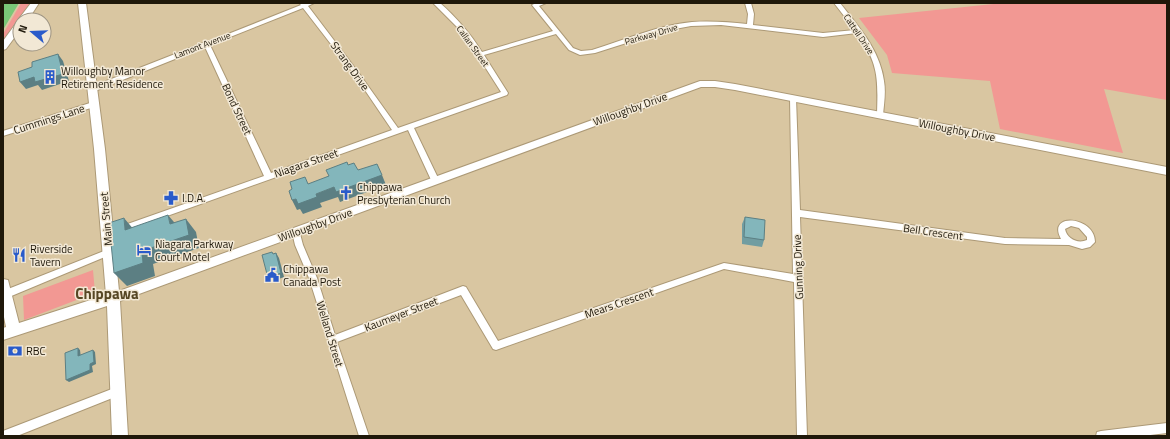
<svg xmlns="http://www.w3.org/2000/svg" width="1170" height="439" viewBox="0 0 1170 439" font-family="'Titillium Web',sans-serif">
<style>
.green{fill:#f29893}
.water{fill:#7ac777}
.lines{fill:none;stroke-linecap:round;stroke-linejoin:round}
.street-casing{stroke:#ac9976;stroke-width:2}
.secondary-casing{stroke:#ac9976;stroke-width:2}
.street{fill:#fff;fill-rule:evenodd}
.secondary{fill:#fff;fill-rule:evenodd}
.wall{fill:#719da1}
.shaded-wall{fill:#5c7f83}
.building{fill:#83b6bb;stroke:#5c7f83}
.labels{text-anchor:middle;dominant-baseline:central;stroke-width:3;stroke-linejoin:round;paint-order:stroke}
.far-street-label{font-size:9px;fill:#1f180a;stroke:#f2e8d5}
.street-label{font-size:11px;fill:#1f180a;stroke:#f2e8d5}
.poi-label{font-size:11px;fill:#1f180a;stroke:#f2e8d5;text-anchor:start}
.district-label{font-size:15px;font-weight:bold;fill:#564624;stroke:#f2e8d5}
</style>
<rect width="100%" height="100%" fill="#d9c6a1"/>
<path class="green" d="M21,3H30L3,40V34Z
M1003,3H1167V100L1104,89L1123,153L1000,129L990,81L892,73L887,55L859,18Z
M93,270L95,293L24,320L23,296Z"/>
<path class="water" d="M3,3H19L3,30Z"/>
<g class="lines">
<defs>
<path id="street" d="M299,3H314L308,6L358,72L398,128L501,92L464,34L433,3H440C456,17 470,33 482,52L553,31L532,5L536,3H546L539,6L573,48L581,51L592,50C625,40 658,25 692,22C711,21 729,22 747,24L748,14L745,3H751L754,14L753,25L823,33L855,30L834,3H840C858,26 880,50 884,81C886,92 884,104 883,115L880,117L877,115C878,79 879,64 857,33L823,37L721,25L691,26L664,31L595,53L580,55L569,50L556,34L484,55L508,93L507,95L414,128L439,180L438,182H432L408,130L125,231H119L118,229L119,227L264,176L205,47L95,91H91V87L203,43L204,42H208L301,5ZM303,8L354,74L392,130L271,173L210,45Z
M791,96H793L796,98L800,210L1005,238L1061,239C1046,212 1095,216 1095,242L1090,247L1082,249L1069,245L1005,244L800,217L802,276L803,279L802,281L807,436H797L794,282L724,269L496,350L493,349L461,295L337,342L369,436H359L309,278L295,245L292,232L293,230H299L303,245L317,278L335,335L463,286L466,287L498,341L724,263L793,274L790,98ZM1071,226L1079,228L1087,237V240C1078,244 1067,239 1065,229Z
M93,102H95L98,104L97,106L3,136V131Z
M109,249L112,250L113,252L112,254L9,297L6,298L3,297V291Z
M117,387L120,389L122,392L120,395L17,436H3V431Z
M1167,423V433L1142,436H1096L1097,432L1101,431Z"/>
<path id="secondary" d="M31,3H39L28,20H20V30L6,49L3,50V41L17,22L19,21L18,20Z
M78,3H86L105,149L119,291L700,81H715L735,84L1167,167V175L735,90L715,87H701L120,301L128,436H112L107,306L3,340V328L6,327L3,312V279L8,280L9,284L19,323L106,295L94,149Z"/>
</defs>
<use href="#street" class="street-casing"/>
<use href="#secondary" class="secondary-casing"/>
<use href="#street" class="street"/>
<use href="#secondary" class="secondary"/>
</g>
<path class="wall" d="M745,217L764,240L762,247L742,244V224Z"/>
<path class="shaded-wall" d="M58,54L63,61L69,81L42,90L38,85L26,89L20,82Z
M382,175L386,185L340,202L338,197L320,203L322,207L303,214L300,209L297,210L292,200L316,194L334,187Z
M168,215L179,228L170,224Z
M124,218L135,231L125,230Z
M186,219L196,232L199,248L153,264L155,276L127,286L114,273L142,251Z
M276,253L279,258L284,277L271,282L268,278Z
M78,348L80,350L81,358L78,356Z
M93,350L95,352L96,364L92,366L93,372L69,382L66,380L90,364Z"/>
<path class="building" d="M58,54L63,74L35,82L34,77L20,82L18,72L32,67V62Z
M347,162L348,165L354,163L355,165L358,170L377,164L382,175L336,192L334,187L316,194L317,197L298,204L296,199L292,200L289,191L292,189L290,182L305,177L308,184L329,176L326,170Z
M168,215L170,224L186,219L189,235L142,251L143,263L114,273L109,223L124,218L125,230Z
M745,217L765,220L764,240L744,237Z
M272,252L273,254L276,253L281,273L268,278L262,255Z
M78,348V356L93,350L94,362L90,364V370L66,380L65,353Z"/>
<defs>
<symbol id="building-bare" viewBox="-9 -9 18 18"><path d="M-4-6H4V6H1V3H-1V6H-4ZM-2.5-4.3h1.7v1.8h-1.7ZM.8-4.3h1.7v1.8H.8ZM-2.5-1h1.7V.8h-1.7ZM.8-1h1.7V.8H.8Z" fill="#2a5bca" stroke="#f2e8d5" stroke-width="2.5" paint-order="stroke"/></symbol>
<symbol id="church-bare" viewBox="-9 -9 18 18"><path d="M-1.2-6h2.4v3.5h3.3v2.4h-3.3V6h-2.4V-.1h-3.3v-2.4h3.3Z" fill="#2a5bca" stroke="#f2e8d5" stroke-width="2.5" paint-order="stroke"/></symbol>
<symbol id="pharmacy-bare" viewBox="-9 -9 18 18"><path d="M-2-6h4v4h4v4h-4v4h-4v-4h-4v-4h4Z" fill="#2a5bca" stroke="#f2e8d5" stroke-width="2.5" paint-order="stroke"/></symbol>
<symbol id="hotel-bare" viewBox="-9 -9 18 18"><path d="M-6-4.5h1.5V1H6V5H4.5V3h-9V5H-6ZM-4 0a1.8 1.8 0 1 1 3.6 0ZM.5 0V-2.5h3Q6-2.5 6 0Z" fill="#2a5bca" stroke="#f2e8d5" stroke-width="2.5" paint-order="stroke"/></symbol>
<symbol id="restaurant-bare" viewBox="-9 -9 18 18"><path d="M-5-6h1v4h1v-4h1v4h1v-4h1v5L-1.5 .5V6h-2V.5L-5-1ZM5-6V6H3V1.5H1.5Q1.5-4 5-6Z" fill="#2a5bca" stroke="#f2e8d5" stroke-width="2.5" paint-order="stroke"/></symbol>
<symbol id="civic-bare" viewBox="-9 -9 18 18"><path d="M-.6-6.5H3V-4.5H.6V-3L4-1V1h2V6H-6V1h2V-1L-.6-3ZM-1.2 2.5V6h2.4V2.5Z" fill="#2a5bca" stroke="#f2e8d5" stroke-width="2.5" paint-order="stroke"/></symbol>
<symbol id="bank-bare" viewBox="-9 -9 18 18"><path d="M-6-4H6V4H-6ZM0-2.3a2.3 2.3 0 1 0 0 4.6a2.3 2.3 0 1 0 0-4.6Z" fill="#2a5bca" stroke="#f2e8d5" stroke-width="2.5" paint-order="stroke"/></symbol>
</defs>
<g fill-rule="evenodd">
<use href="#building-bare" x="40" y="67" width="20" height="20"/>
<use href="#church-bare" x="336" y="183" width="20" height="20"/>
<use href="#pharmacy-bare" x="161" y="188" width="20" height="20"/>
<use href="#hotel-bare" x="134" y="240" width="20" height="20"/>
<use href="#restaurant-bare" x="9" y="245" width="20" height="20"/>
<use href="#civic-bare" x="262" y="265" width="20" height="20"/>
<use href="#bank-bare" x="5" y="341" width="20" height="20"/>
</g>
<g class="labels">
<g class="far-street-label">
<text transform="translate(651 34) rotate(-16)">Parkway Drive</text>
<text transform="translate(859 34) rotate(56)">Cattell Drive</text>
<text transform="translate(202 45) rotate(-21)">Lamont Avenue</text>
<text transform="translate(473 46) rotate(54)">Callan Street</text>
</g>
<g class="street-label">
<text transform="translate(350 66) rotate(54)">Strang Drive</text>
<text transform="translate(237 109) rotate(65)">Bond Street</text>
<text transform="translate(630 109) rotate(-20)">Willoughby Drive</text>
<text transform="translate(49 119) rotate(-18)">Cummings Lane</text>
<text transform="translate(957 130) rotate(11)">Willoughby Drive</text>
<text transform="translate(306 163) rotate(-19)">Niagara Street</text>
<text transform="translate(106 219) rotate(-95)">Main Street</text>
<text transform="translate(315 225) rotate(-20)">Willoughby Drive</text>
<text transform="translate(933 232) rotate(8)">Bell Crescent</text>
<text transform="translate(798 267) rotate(-92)">Gunning Drive</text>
<text transform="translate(619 303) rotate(-19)">Mears Crescent</text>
<text transform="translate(401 314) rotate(-21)">Kaumeyer Street</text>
<text transform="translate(330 334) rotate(73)">Welland Street</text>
</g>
<g class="poi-label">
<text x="61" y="71">Willoughby Manor<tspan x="61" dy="13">Retirement Residence</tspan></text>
<text x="357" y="187">Chippawa<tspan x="357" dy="13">Presbyterian Church</tspan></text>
<text x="182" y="198">I.D.A.</text>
<text x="155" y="244">Niagara Parkway<tspan x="155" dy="13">Court Motel</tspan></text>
<text x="30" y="249">Riverside<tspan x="30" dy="13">Tavern</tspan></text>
<text x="283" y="269">Chippawa<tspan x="283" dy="13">Canada Post</tspan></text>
<text x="26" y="351">RBC</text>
</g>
<g class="district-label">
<text x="107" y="293">Chippawa</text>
</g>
</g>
<rect width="1170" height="439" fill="none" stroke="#1f180a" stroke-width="8"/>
<g transform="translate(32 32) rotate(289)"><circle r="19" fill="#f2e8d5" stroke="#9e9584"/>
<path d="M0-3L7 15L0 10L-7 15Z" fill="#2a5bca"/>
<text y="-6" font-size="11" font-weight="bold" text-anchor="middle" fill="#1f180a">N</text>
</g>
</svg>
